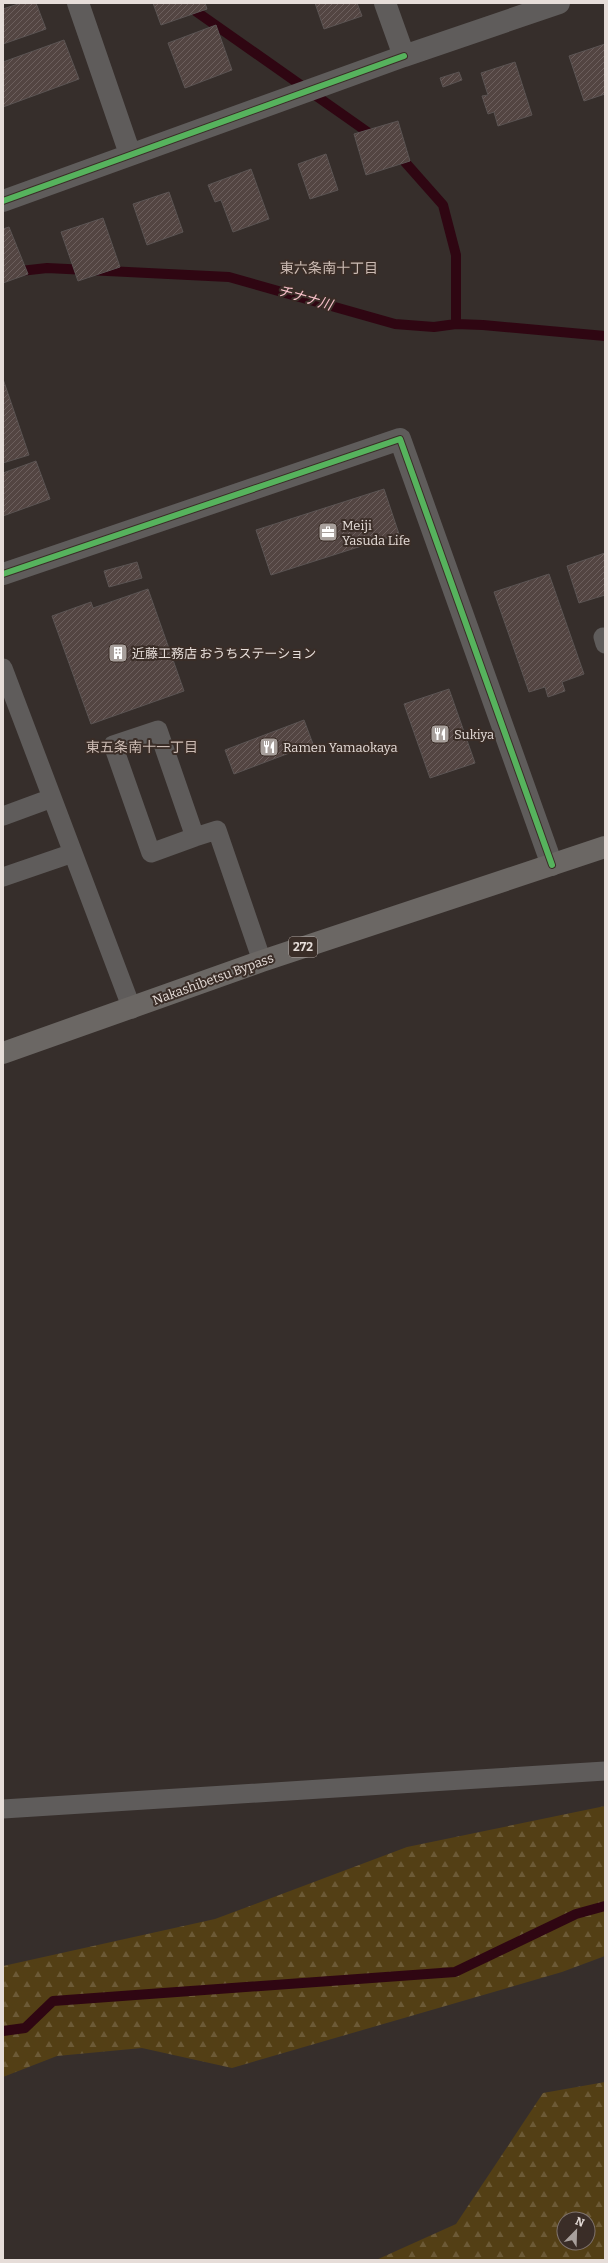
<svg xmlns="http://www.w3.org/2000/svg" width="608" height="2263" viewBox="0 0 608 2263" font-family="Bitter,'Noto Sans JP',serif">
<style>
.forest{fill:url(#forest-firs);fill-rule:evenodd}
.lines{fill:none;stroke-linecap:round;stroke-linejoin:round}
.stream{stroke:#2f0612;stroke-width:10}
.building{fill:url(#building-hatch);stroke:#5b5453}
.service{stroke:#5f5c5b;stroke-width:19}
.minor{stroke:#5f5c5b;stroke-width:22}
.trunk{stroke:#6b6764;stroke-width:22}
.cycleway-casing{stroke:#3a2d27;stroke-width:8}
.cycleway{stroke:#56b35d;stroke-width:6}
.labels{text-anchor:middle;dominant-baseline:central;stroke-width:4;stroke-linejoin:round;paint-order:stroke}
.shield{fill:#3a2d27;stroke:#b2a8a4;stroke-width:1}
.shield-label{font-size:12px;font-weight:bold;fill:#e6ddd9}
.poi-label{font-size:13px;fill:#e6ddd9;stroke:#3a2d27;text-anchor:start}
.street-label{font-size:13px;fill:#e6ddd9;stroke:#3a2d27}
.neighbourhood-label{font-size:14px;fill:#ccbbb3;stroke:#3a2d27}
.water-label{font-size:14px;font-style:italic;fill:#f7c1ca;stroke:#3a2d27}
</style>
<defs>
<pattern id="forest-firs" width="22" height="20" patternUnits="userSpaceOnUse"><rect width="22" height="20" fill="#533f15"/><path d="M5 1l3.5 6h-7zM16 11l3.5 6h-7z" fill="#6c5a36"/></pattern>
<pattern id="building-hatch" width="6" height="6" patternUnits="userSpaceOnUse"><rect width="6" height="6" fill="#534542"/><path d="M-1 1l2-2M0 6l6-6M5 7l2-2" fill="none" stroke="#6c5f5d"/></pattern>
</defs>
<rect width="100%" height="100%" fill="#362e2b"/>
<path class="forest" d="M605,1806V1956L562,1972L232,2068L142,2048L57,2056L3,2077V1966L215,1919L407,1847Z
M605,2082V2260H376L456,2224L543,2093ZM564,2219H588V2243H564Z"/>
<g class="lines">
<path class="stream" d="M184,3L376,138
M397,153L443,205L456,255V324
M3,273L47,268L229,277L395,324L434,327L456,324L483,325L605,336
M3,2031L25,2028L53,2001L455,1972L576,1914L605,1906"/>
</g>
<path class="building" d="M21,3H36L46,29L3,44V9Z
M153,3H205L207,9L161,25Z
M315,3H357L362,16L324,29Z
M216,25L232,70L185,88L168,43Z
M64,40L79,79L3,107V62Z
M605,44V94L584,101L569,56Z
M515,62L532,115L498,126L494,112L488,114L482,96L488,95L481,73Z
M459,72L462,80L443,87L440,78Z
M398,121L410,161L366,175L354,134Z
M326,154L338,190L310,199L298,164Z
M251,169L269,219L233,232L221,200L215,202L208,185Z
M169,192L183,232L147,245L133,204Z
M103,218L120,267L78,281L61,232Z
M9,227L28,274L3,283V229Z
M3,379L29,455L3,463Z
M36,461L50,499L3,516V473Z
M384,489L399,534L271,575L256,530Z
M605,553V595L579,603L567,566Z
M137,562L142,578L109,587L104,571Z
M549,574L584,674L562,682L565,691L548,697L545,687L529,692L494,592Z
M148,589L184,691L91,724L52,616L91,602L93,608Z
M449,689L475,763L430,778L404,704Z
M304,720L313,744L234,774L225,750Z"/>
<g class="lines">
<path class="service" d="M603,637L605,644
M3,668L132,1009
M3,816L52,798
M195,837L151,853L113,745L158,730L195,837L217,830L262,961
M3,877L73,853
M3,1809L605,1771"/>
<path class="minor" d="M78,3L130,154
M385,3L404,56L559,3
M3,201L404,56
M3,574L400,439L552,865"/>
<path class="trunk" d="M3,1053L262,961L605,847"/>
<defs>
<path id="cycleway" d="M3,201L404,56
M3,574L400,439L552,865"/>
</defs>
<use href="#cycleway" class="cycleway-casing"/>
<use href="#cycleway" class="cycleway"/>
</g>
<defs>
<symbol id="office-square" viewBox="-11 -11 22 22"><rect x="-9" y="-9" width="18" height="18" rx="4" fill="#a8a09c" stroke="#3a2d27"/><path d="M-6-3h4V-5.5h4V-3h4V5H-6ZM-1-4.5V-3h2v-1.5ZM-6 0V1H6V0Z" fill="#fff"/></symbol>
<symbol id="building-square" viewBox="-11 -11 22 22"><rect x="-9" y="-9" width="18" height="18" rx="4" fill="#a8a09c" stroke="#3a2d27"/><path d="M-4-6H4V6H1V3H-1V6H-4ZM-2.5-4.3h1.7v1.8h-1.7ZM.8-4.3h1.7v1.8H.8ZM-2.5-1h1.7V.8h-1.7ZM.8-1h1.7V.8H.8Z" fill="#fff"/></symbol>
<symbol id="restaurant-square" viewBox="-11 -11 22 22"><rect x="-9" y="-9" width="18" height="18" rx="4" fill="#a8a09c" stroke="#3a2d27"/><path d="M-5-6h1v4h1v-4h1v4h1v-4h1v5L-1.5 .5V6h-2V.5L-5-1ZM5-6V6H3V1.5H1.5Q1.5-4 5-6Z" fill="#fff"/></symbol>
</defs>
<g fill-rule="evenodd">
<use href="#office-square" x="317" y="521" width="22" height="22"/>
<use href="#building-square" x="107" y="642" width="22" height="22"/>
<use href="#restaurant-square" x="429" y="723" width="22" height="22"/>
<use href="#restaurant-square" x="258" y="736" width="22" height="22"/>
</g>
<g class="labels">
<rect class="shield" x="289" y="937" width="28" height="20" rx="3"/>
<g class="shield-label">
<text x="303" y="947">272</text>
</g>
<g class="poi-label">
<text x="342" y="525">Meiji<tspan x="342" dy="15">Yasuda Life</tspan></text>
<text x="132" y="653">近藤工務店 おうちステーション</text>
<text x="454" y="734">Sukiya</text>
<text x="283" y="747">Ramen Yamaokaya</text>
</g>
<g class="street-label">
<text transform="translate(213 979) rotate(-20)">Nakashibetsu Bypass</text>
</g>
<g class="neighbourhood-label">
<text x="329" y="268">東六条南十丁目</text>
<text x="142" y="747">東五条南十一丁目</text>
</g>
<g class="water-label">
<text transform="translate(305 298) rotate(16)">チナナ川</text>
</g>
</g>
<rect width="608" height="2263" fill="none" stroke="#e6ddd9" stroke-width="8"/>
<g transform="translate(576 2231) rotate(23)"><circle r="19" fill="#3a2d27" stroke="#7f736e"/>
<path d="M0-3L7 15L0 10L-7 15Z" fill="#a8a09c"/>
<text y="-6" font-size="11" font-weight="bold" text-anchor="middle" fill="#e6ddd9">N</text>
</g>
</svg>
